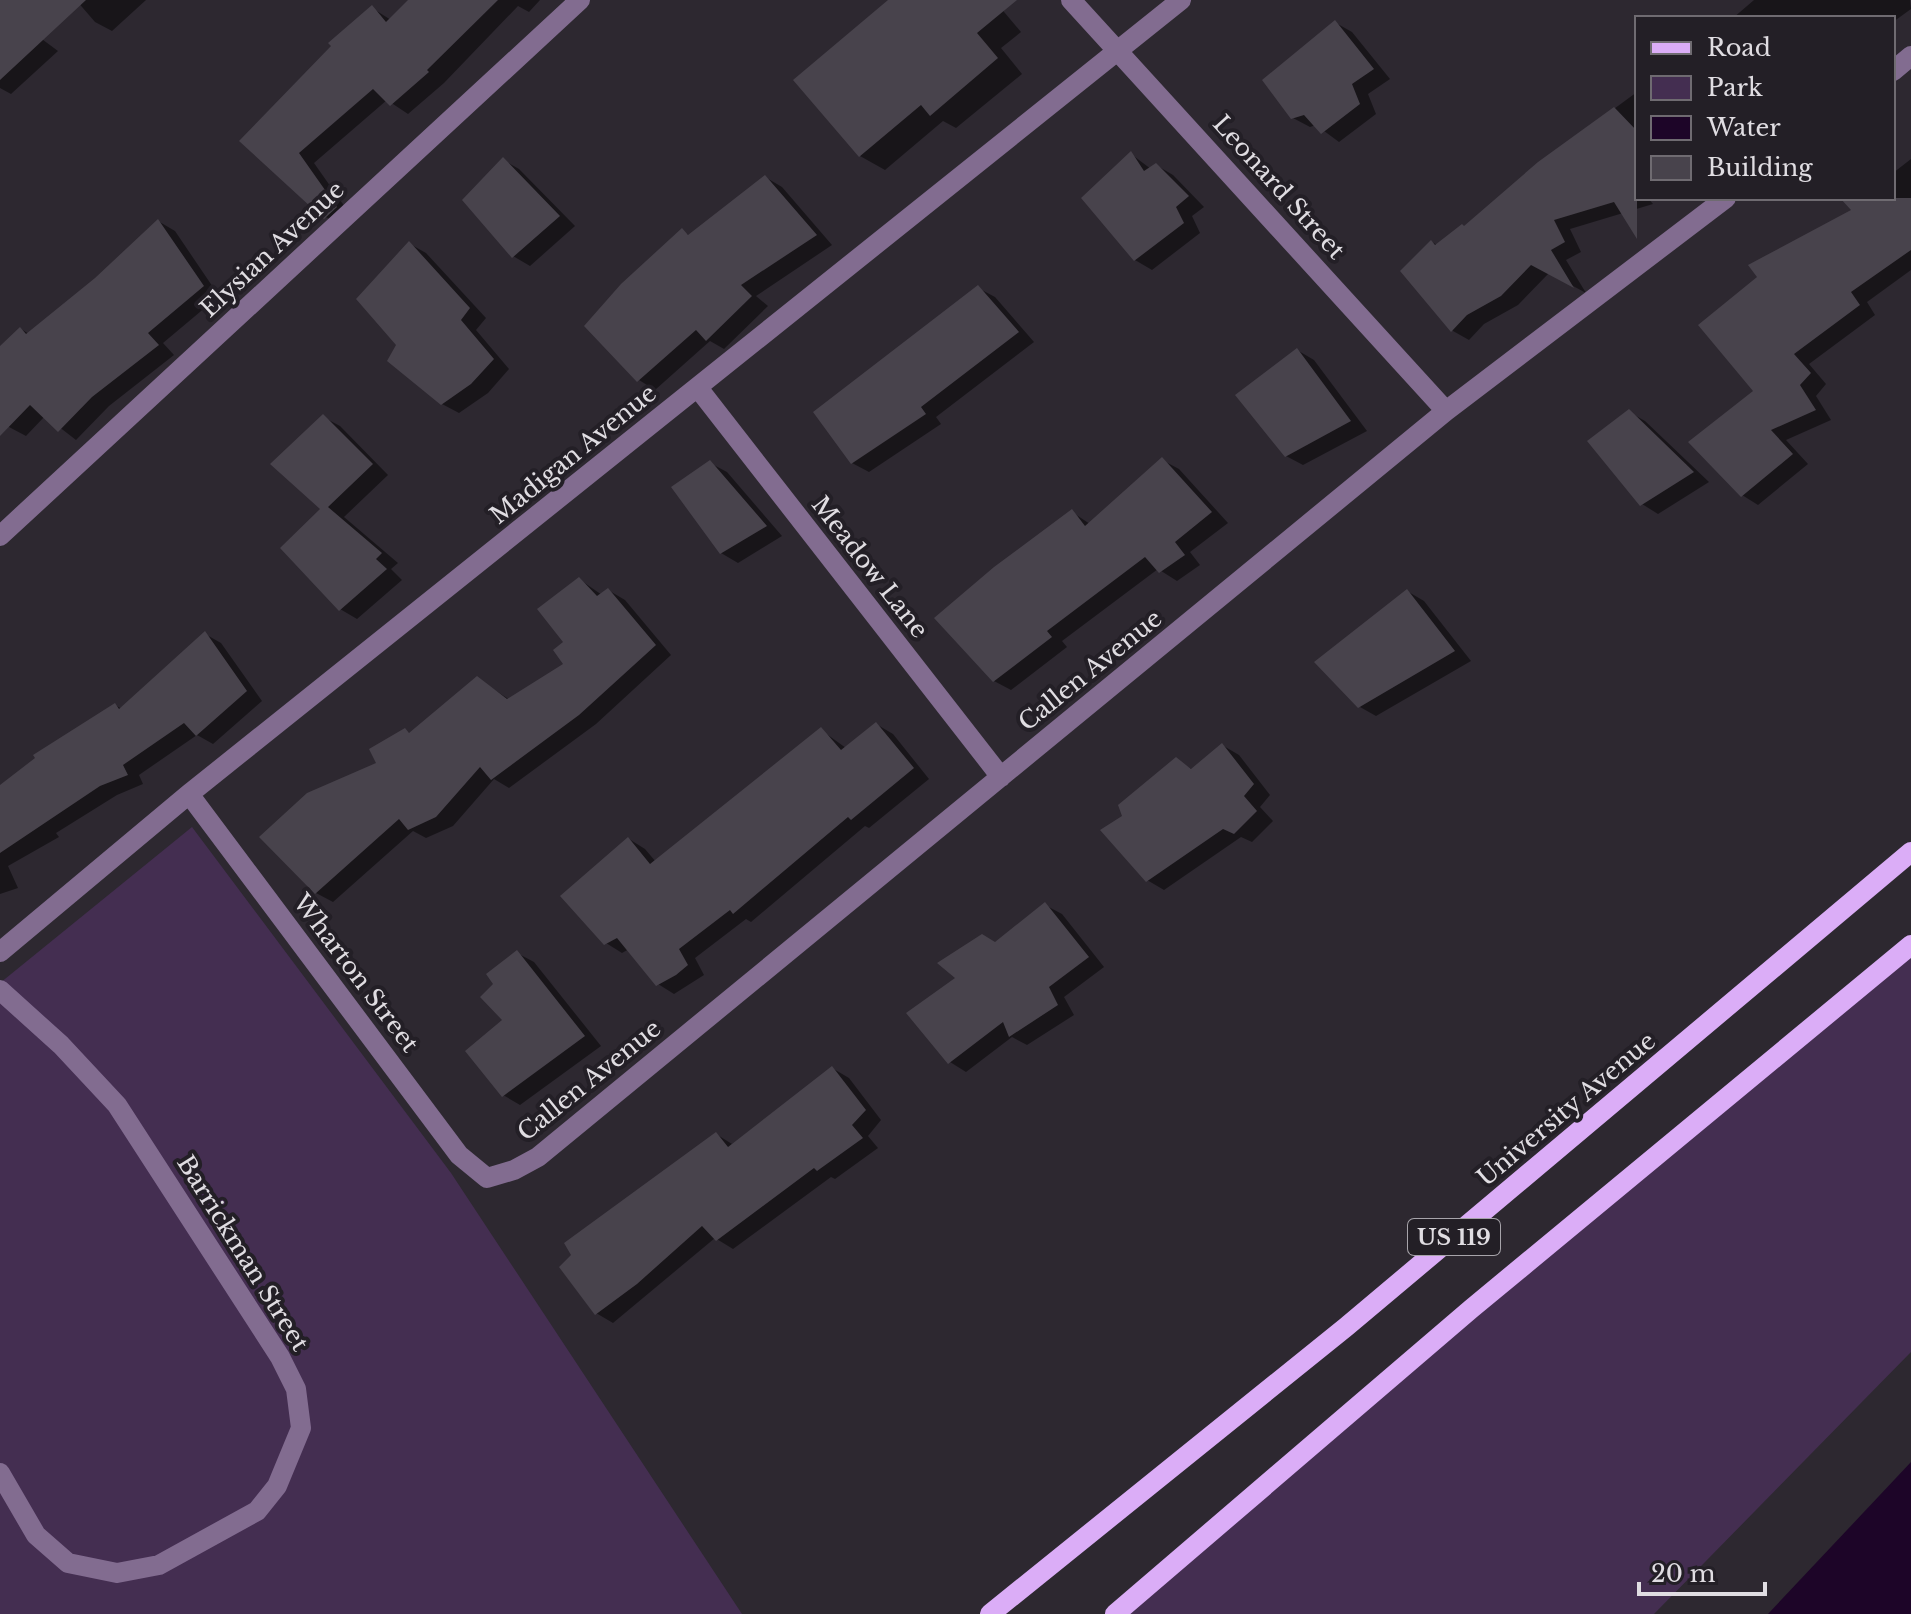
<svg xmlns="http://www.w3.org/2000/svg" width="1911" height="1614" viewBox="0 0 1911 1614" font-family="'Libre Baskerville',serif">
<style>
.green{fill:#442e51}
.water{fill:#1d0528}
.shadow{fill:#0007}
.building{fill:#48434c}
.lines{fill:none;stroke-linecap:round;stroke-linejoin:round}
.minor{stroke:#826c90;stroke-width:20}
.major{stroke:#dbadf7;stroke-width:20}
.labels{text-anchor:middle;dominant-baseline:central;stroke-width:8;stroke-linejoin:round;paint-order:stroke}
.shield{fill:#231f26;stroke:#a7a4aa;stroke-width:2}
.shield-label{font-size:22px;font-weight:bold;fill:#e0dde2}
.street-label{font-size:24px;fill:#e0dde2;stroke:#231f26}
</style>
<rect width="100%" height="100%" fill="#2d2830"/>
<path class="green" d="M192,827L451,1173L742,1614H0V983Z
M1911,942V1352L1654,1614H1107Z"/>
<path class="water" d="M1911,1462V1614H1768Z"/>
<path class="shadow" d="M76,0H146L112,31L95,22Z
M411,0H540L529,12L518,6L444,83L408,114L387,100L314,163L352,217L342,227L326,217L242,141L372,8L391,20Z
M891,0H994L1021,32L1001,48L1022,74L956,128L943,121L885,170L860,156Z
M1754,0H1910L1911,9L1893,22V18H1733Z
M0,8L58,51L11,94L0,88Z
M1336,23L1352,32L1390,79L1368,94L1376,114L1339,142L1316,125L1310,127L1293,118Z
M1637,92V198H1648L1653,204L1570,229L1581,252L1566,260L1586,293L1549,273L1518,305L1484,324L1469,340L1453,331L1403,271L1432,242L1437,245L1466,228L1539,164Z
M1131,154L1151,169L1156,165L1173,175L1204,207L1192,216L1200,233L1152,270L1135,260Z
M1911,159V270L1867,302L1875,315L1809,364L1826,384L1816,396L1831,420L1786,440L1808,464L1758,505L1742,495L1755,391L1860,198H1893V173Z
M503,160L519,169L575,226L530,266L513,256Z
M765,177L782,187L832,245L756,296L768,306L724,349L710,341L655,390L639,380L682,231L690,236Z
M158,221L175,231L219,296L163,343L174,355L109,406L76,440L45,416L26,436L9,427L0,417V349L21,329L29,334L97,279Z
M410,244L426,253L486,318L476,330L509,369L488,393L459,413L442,404L398,344Z
M978,288L995,297L1034,342L936,417L941,424L869,472L852,463Z
M1297,350L1314,360L1367,431L1303,465L1286,456Z
M1629,412L1645,421L1709,482L1658,514L1642,504Z
M323,417L340,426L388,475L344,517L398,563L391,569L402,580L357,619L340,609L323,509Z
M1162,460L1179,469L1228,523L1190,552L1200,565L1177,581L1158,569L1062,641L1067,647L1011,690L994,681L1072,512L1090,524Z
M710,463L727,472L782,536L738,563L721,553Z
M579,579L602,595L608,590L625,600L671,655L596,724L509,788L494,779L453,826L426,838L413,831L333,902L316,893L379,764L405,731L411,734L478,679L510,700L566,665V643Z
M1407,591L1424,601L1471,661L1376,716L1360,707Z
M205,634L221,643L262,701L213,744L197,735L139,775L143,784L117,795L56,833L59,837L8,866L18,888L0,894V787L115,705L122,709Z
M876,724L893,734L929,779L869,828L865,826L751,922L746,919L695,958L704,975L674,994L658,984L629,949L622,953L606,943L629,839L645,849L656,862L821,730L846,748Z
M1222,745L1239,755L1270,795L1260,807L1273,821L1252,842L1241,837L1164,890L1147,880L1176,760L1193,770Z
M1045,905L1062,914L1104,967L1064,997L1074,1015L1027,1045L1012,1037L966,1072L950,1062L959,978Z
M517,953L534,962L601,1046L520,1105L503,1095L505,1021L496,985Z
M832,1068L849,1078L881,1120L868,1136L878,1148L835,1179L831,1177L733,1249L715,1238L613,1323L596,1313L567,1244L716,1134L732,1144Z"/>
<path class="building" d="M0,0H86L0,80Z
M408,0H498L427,70L429,72L390,106L373,89L299,153L337,207L324,219L239,141L331,46L328,43L372,5L386,22Z
M888,0H1017L977,33L998,58L930,116L921,105L859,157L793,80Z
M1335,20L1374,69L1352,84L1360,104L1321,134L1304,115L1291,119L1262,80Z
M1614,107L1637,131V239L1614,202L1554,220L1565,242L1551,250L1574,288L1531,265L1501,296L1467,315L1451,332L1400,271L1431,240L1435,245L1462,224L1464,226L1538,162Z
M1131,151L1144,171L1156,163L1189,196L1176,207L1184,223L1134,261L1081,198Z
M503,157L560,216L512,258L462,200Z
M765,175L817,235L741,285L752,296L706,341L696,330L637,382L584,326L621,284L682,228L688,235Z
M1840,198H1911V250L1851,292L1860,305L1794,354L1811,373L1800,385L1816,410L1771,430L1793,454L1741,497L1688,442L1753,391L1698,325L1757,277L1748,265L1851,210Z
M158,219L204,286L148,333L159,345L92,397L58,432L30,405L0,436V346L20,327L26,334L95,278Z
M409,241L470,308L461,320L494,359L471,384L441,405L387,361L396,345L356,299Z
M978,285L1019,332L921,407L926,414L851,464L813,412Z
M1297,348L1351,421L1285,457L1235,395Z
M1629,409L1694,472L1640,506L1587,441Z
M323,414L373,464L328,507L382,553L376,559L387,569L339,611L280,548L320,509L270,464Z
M1162,457L1212,512L1175,542L1185,555L1159,573L1145,557L1047,631L1052,637L993,682L934,618L994,567L1072,509L1085,526Z
M710,460L767,526L720,554L671,487Z
M579,577L597,596L608,588L656,645L579,715L491,780L480,767L436,817L408,830L399,819L315,894L259,837L307,793L376,763L369,749L405,728L409,733L477,676L507,699L563,664L553,650L563,642L537,609Z
M1407,589L1455,651L1358,708L1314,662Z
M205,631L247,691L196,736L184,723L123,765L128,775L100,786L0,853V785L35,758L33,755L115,703L119,709Z
M876,722L914,768L851,820L848,817L733,914L730,910L679,949L688,965L676,975L656,986L617,938L604,945L560,896L628,837L650,864L821,727L841,750Z
M1222,743L1254,784L1244,796L1257,811L1234,834L1223,829L1146,882L1100,830L1122,816L1118,805L1176,757L1191,769Z
M1045,902L1089,957L1049,987L1058,1005L1009,1037L1003,1022L948,1064L906,1013L955,978L937,963L982,934L995,942Z
M517,950L585,1036L502,1097L465,1051L502,1020L480,997L493,984L486,974Z
M832,1066L866,1110L852,1125L863,1138L817,1171L814,1168L716,1241L702,1226L637,1284L595,1315L559,1267L571,1255L564,1243L716,1132L728,1147Z"/>
<g class="lines">
<path class="minor" d="M1071,0L1446,411
M1893,71L1911,56
M698,388L1001,777
M0,536L580,0
M189,794L459,1155L487,1178L514,1170L538,1157L1446,411L1726,198
M0,952L189,794L1181,0
M0,990L61,1045L117,1105L280,1357L296,1389L301,1428L277,1486L257,1511L159,1565L117,1573L68,1563L36,1535L0,1473"/>
<path class="major" d="M990,1614L1346,1327L1911,852
M1115,1614L1471,1309L1911,945"/>
</g>
<g class="labels">
<rect class="shield" x="1408" y="1219" width="92" height="36" rx="6"/>
<g class="shield-label">
<text x="1454" y="1237">US 119</text>
</g>
<g class="street-label">
<text transform="translate(1279 187) rotate(48)">Leonard Street</text>
<text transform="translate(272 249) rotate(-43)">Elysian Avenue</text>
<text transform="translate(573 454) rotate(-39)">Madigan Avenue</text>
<text transform="translate(870 567) rotate(52)">Meadow Lane</text>
<text transform="translate(1090 670) rotate(-39)">Callen Avenue</text>
<text transform="translate(356 973) rotate(53)">Wharton Street</text>
<text transform="translate(589 1080) rotate(-39)">Callen Avenue</text>
<text transform="translate(1566 1109) rotate(-40)">University Avenue</text>
<text transform="translate(243 1253) rotate(58)">Barrickman Street</text>
</g>
</g>
<rect x="1635" y="16" width="260" height="184" fill="#231f26" stroke="#6f6b71" stroke-width="2"/>
<rect x="1651" y="42" width="40" height="12" fill="#dbadf7" stroke="#6f6b71" stroke-width="2"/>
<text x="1707" y="56" font-size="24" fill="#e0dde2">Road</text>
<rect x="1651" y="76" width="40" height="24" fill="#442e51" stroke="#6f6b71" stroke-width="2"/>
<text x="1707" y="96" font-size="24" fill="#e0dde2">Park</text>
<rect x="1651" y="116" width="40" height="24" fill="#1d0528" stroke="#6f6b71" stroke-width="2"/>
<text x="1707" y="136" font-size="24" fill="#e0dde2">Water</text>
<rect x="1651" y="156" width="40" height="24" fill="#48434c" stroke="#6f6b71" stroke-width="2"/>
<text x="1707" y="176" font-size="24" fill="#e0dde2">Building</text>
<path d="M1639 1582v12h126v-12" fill="none" stroke="#e0dde2" stroke-width="4"/>
<text x="1651" y="1582" font-size="24" fill="#e0dde2" stroke="#231f26" stroke-width="6" paint-order="stroke">20 m</text>
</svg>
